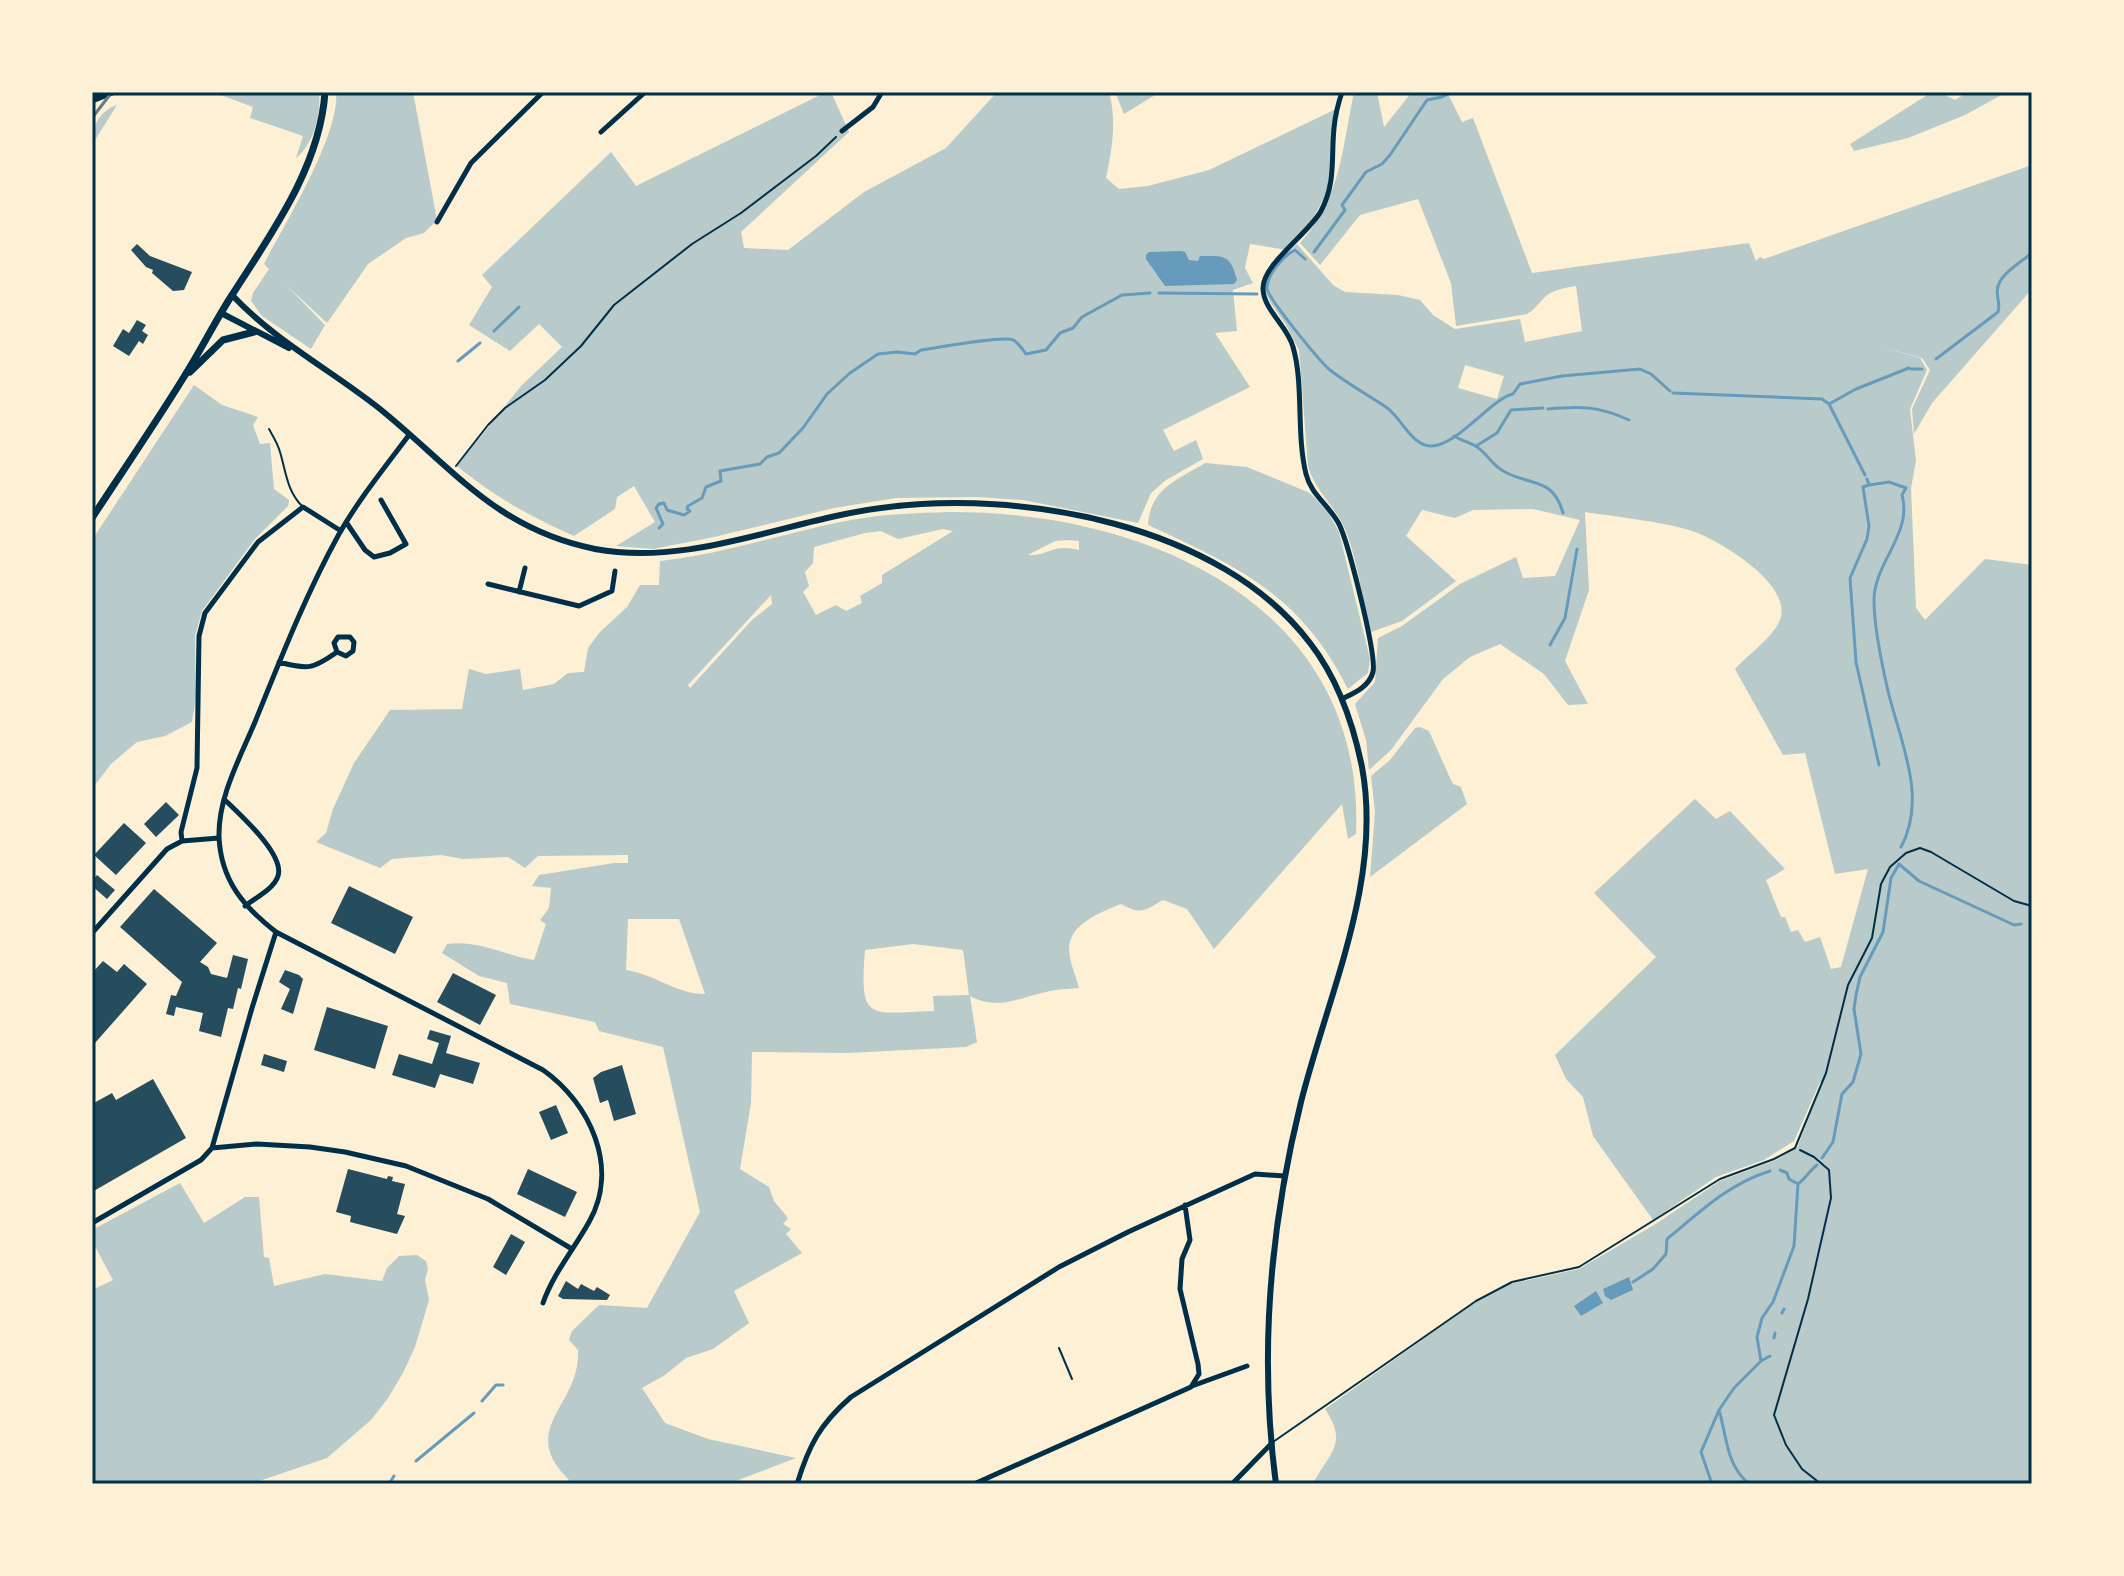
<svg xmlns="http://www.w3.org/2000/svg" width="2124" height="1576" viewBox="0 0 2124 1576" font-family="'Varela Round',sans-serif">
<style>
.green{fill:#b9caca;fill-rule:evenodd}
.water{fill:#669bbc}
.lines{fill:none;stroke-linecap:round;stroke-linejoin:round}
.stream{stroke:#669bbc;stroke-width:3}
.building{fill:#264d5e}
.path{stroke:#003049;stroke-width:2}
.service{stroke:#003049;stroke-width:2}
.minor{stroke:#003049;stroke-width:5}
.tertiary{stroke:#003049;stroke-width:6}
.secondary{stroke:#003049;stroke-width:7}
.rail{stroke:#657d81;stroke-width:3}
.neatline{fill:none;stroke:#003049;stroke-width:3}
</style>
<rect width="100%" height="100%" fill="#fdf0d5"/>
<path class="green" d="M213,92H319C321,114 314,144 296,158L303,136L250,118L253,107Z
M336,92H413L437,220L424,233L406,238L368,264L327,323L286,285L325,325L311,349L262,316L251,301L253,293L269,269L264,264C285,223 340,135 336,92Z
M826,92H831L849,132L741,232L744,248L788,250L864,192L946,148L997,92H1109C1117,121 1112,149 1106,178L1119,189L1148,186L1209,170L1334,110L1329,189L1311,222L1287,250L1250,244L1245,268L1253,283L1233,290L1237,331L1215,333L1250,387L1163,430L1174,451L1196,440L1203,459L1166,480L1151,493L1138,523L1023,500L977,497L896,498L834,508L714,537L653,549L616,546L655,522L634,486L617,497L615,509L574,536C529,516 495,497 457,466L521,386L562,347L539,324L510,351L469,325L492,287L482,275L611,152L636,186Z
M1115,92H1160L1124,114Z
M1354,92H1377L1384,127L1412,92H1447L1462,122L1473,118L1532,273L1749,243L1756,261L1760,257L1764,259L2032,165V289L1932,403L1914,434L1912,409L1930,370L1922,358L1882,347L1920,358L1927,370L1910,409L1916,461L1911,488L1916,608L1925,620L1985,559L2032,565V1484H1692L1689,1481L1685,1484H1313C1329,1453 1349,1444 1325,1409L1470,1306L1510,1284L1579,1269L1654,1225L1720,1181L1776,1160L1797,1148L1822,1084L1820,1082L1794,1141L1764,1160L1716,1177L1653,1220L1593,1136L1583,1097L1566,1079L1555,1055L1656,957L1594,893L1695,799L1716,819L1730,811L1785,869L1766,880L1781,917H1785L1791,932L1798,930L1805,942L1820,937L1831,969L1841,967L1868,869L1835,874L1805,753L1783,755L1735,669C1747,656 1770,639 1778,624C1799,588 1722,542 1695,532C1667,522 1617,517 1585,512L1589,590L1565,661L1588,704L1568,705L1544,674L1500,644L1470,657L1443,679L1391,750L1369,770L1366,740L1355,704L1375,682L1378,638L1402,626L1460,584L1516,557L1523,578L1555,576L1580,520L1533,509L1473,510L1455,518L1422,510L1406,536L1456,581L1402,621L1371,632C1363,601 1357,558 1345,529C1335,506 1315,491 1308,466L1299,350L1286,325L1270,302L1265,289L1268,277L1281,259L1297,244L1333,285L1345,292L1398,295L1420,300L1433,315L1455,329L1520,319L1525,342L1582,331L1576,286C1565,288 1550,290 1543,299C1537,305 1535,309 1527,314L1456,326L1451,283L1418,199L1360,215L1320,265L1300,243C1341,198 1342,149 1354,92ZM1465,365L1504,376L1497,399L1458,388Z
M1932,92H1939L1955,100L1968,92H2007L1965,115L1908,138L1854,151L1850,144Z
M117,105L92,145C92,127 99,111 117,105Z
M194,385L222,405L258,417L253,425L260,444L270,443L274,489L289,500L288,506L255,539L202,611L195,636L196,697L192,722L165,736L137,742L111,764L92,789V540Z
M1205,463L1247,467L1310,493L1328,512L1339,532L1370,659L1368,673L1348,689C1301,595 1239,567 1148,525C1150,489 1177,480 1205,463Z
M949,512C1146,511 1366,604 1356,834L1348,839L1342,804L1214,949L1187,909L1163,900C1144,911 1141,915 1121,904C1101,912 1069,924 1069,949C1069,961 1076,976 1079,988C1068,989 1056,989 1046,992C1017,998 999,1011 970,996L977,1042L966,1047L847,1053L752,1052L751,1103L740,1169L769,1187L774,1201L788,1218L783,1224L791,1229L786,1234L802,1253L734,1291L749,1323L713,1349L686,1358L665,1375L642,1388L665,1423L708,1439L796,1458L728,1484H564L569,1480C516,1428 581,1406 578,1350L569,1340L572,1331L599,1305L647,1308L700,1212L663,1047L599,1031L595,1022L510,1004L507,983L479,976L442,953L447,944C478,940 504,955 534,960L546,924L540,920L549,908L551,888L532,886L539,875L614,863H628V855L538,856L525,868L508,857L463,859L441,855L392,859L380,868L316,842L326,833L333,809L354,763L390,710L462,709L469,669L486,674L520,669L523,690L554,684L568,673L584,672L588,648L599,633L627,607L640,585H659L660,561C725,554 787,532 851,520C884,514 916,513 949,512ZM943,529L953,531L882,575V583L860,596L862,603L846,611L836,605L816,615L803,592L809,586L805,572L813,563L814,547L865,533L881,531L898,539ZM1069,540L1079,541V550C1051,543 1050,556 1028,555L1055,541ZM771,595L772,604L752,620L690,688L688,685ZM628,919H679L705,994C676,994 654,974 626,970ZM913,944L963,950L969,995L933,996L934,1011C869,1013 859,1023 865,950Z
M1420,727L1429,731L1450,778L1453,784L1461,787L1467,804L1370,877L1375,812L1371,776L1390,760L1415,728Z
M180,1183L204,1223L245,1197H259L264,1257L269,1258L274,1286L325,1274L382,1281L387,1268L399,1256L417,1255L426,1261L428,1269L425,1280L429,1300L415,1347L403,1373L388,1398L371,1420L327,1458L250,1484H92V1290L113,1280L92,1241V1230Z"/>
<path class="water" d="M1181,251L1185,252L1189,260L1198,261L1200,256C1225,256 1230,254 1237,280L1234,284L1165,286L1146,259V255L1149,252Z
M1629,1277L1633,1290L1611,1300L1605,1296L1603,1289Z
M1596,1291L1603,1303L1581,1316L1574,1306Z"/>
<g class="lines">
<path class="stream" d="M1314,252L1345,210L1342,205L1366,172L1382,164L1390,155L1427,100L1442,97L1452,92
M1305,259L1295,250C1283,256 1267,275 1267,288C1266,296 1321,363 1330,370C1348,384 1368,395 1386,407C1401,417 1412,447 1432,446C1458,445 1492,398 1513,394L1520,384L1562,376L1640,369L1651,374L1670,391
M1159,293L1257,294
M494,331L519,307
M1936,359L1998,312C2001,303 1995,295 1998,286C2002,273 2022,261 2032,253
M458,361L480,343
M1911,369H1922
M1673,393L1822,399L1829,404L1865,475
M1829,404L1856,389L1909,368
M1548,409C1580,406 1599,406 1629,420
M1454,436C1462,441 1470,442 1477,447C1488,454 1492,466 1505,472C1531,486 1553,477 1563,513
M1476,446L1497,433L1511,410L1543,408
M1867,479L1869,485L1889,482L1906,488L1902,495C1913,533 1874,563 1874,600C1874,627 1882,665 1888,691C1900,741 1928,798 1901,847
M1869,485L1863,487L1869,526L1867,539L1850,578L1856,662L1879,765
M659,528L663,524L656,508L659,504L664,503L667,510L684,515L690,511L687,509L688,506L702,498L706,487L721,481L720,471L760,464L767,457L779,453L803,428L827,394L850,373L878,354L897,352L915,354L921,350C936,348 1004,335 1013,340C1018,342 1022,349 1026,354L1046,350L1060,333L1073,328L1082,317L1122,295L1150,293
M1550,645L1565,618L1577,549
M1822,1158L1833,1142L1842,1094L1853,1082L1861,1054L1854,1009L1856,995L1860,977L1883,932L1891,878L1899,864L1919,881L2014,925L2021,924
M1780,1170L1787,1173L1789,1179L1798,1184
M1633,1282L1653,1269L1666,1254L1667,1239C1700,1212 1728,1184 1770,1171
M1782,1313L1784,1309
M1774,1338L1775,1333
M1761,1361L1770,1356
M482,1401L496,1385H503
M416,1461L474,1413
M389,1484L394,1476
M1712,1484L1701,1452L1719,1410
M1749,1484C1726,1465 1727,1437 1719,1410L1734,1388L1761,1361L1757,1337L1762,1318L1773,1302L1794,1246L1798,1184C1806,1178 1809,1171 1817,1165"/>
</g>
<path class="building" d="M137,244L150,256L192,272L184,290L173,291L152,273L153,270L146,267L131,250Z
M137,320L146,325L142,331L148,335L143,344L139,341L129,356L113,346L123,329L129,333Z
M166,802L179,815L156,837L144,824Z
M124,823L146,843L116,875L94,855Z
M97,875L115,890L107,899L92,886V881Z
M349,886L413,917L395,954L331,923Z
M154,889L217,943L200,962L208,967L211,974L227,978L233,955L248,959L241,989L238,988L233,1009L228,1008L221,1037L199,1031L203,1013L176,1007L174,1016L166,1014L171,995L176,996L182,982L120,927Z
M103,961L117,972L124,964L147,984L95,1043L92,1040V973Z
M285,970L299,975L303,979L293,1014L281,1009L290,989L279,982Z
M453,973L496,995L480,1025L437,1002Z
M327,1007L388,1026L375,1069L314,1050Z
M430,1030L451,1036L446,1053L480,1063L473,1084L440,1074L435,1088L392,1075L399,1054L432,1064L439,1043L427,1039Z
M264,1054L287,1061L284,1072L261,1065Z
M622,1065L636,1114L614,1121L608,1100L600,1103L593,1078L601,1072Z
M153,1079L186,1138L92,1192V1104L112,1093L116,1100Z
M556,1105L568,1133L551,1140L539,1112Z
M348,1169L387,1179L388,1176L393,1177L392,1181L405,1184L397,1214L405,1216L397,1234L350,1222L351,1216L336,1212Z
M528,1169L577,1192L565,1217L517,1194Z
M511,1234L525,1242L506,1275L493,1267Z
M566,1281L578,1289L581,1284L594,1291L597,1287L610,1295L607,1300L563,1299L558,1296Z"/>
<g class="lines">
<path class="path" d="M456,466L488,425L505,408L545,380L581,346L614,305L692,244L741,213L816,156L836,137
M1800,1150L1814,1157L1829,1170L1831,1198L1808,1299L1774,1415L1786,1445L1802,1469L1821,1484
M1059,1348L1072,1379"/>
<path class="service" d="M269,429C273,436 278,444 280,452C286,472 287,491 302,506
M1273,1442L1476,1301L1512,1282L1579,1267L1720,1179L1774,1159L1795,1148L1826,1073L1848,985L1872,938L1881,884L1890,867L1906,853L1920,848L1931,852L2014,901L2032,906"/>
<path class="minor" d="M1342,92C1338,104 1335,116 1334,128C1331,158 1336,183 1321,211C1309,233 1263,264 1263,288C1263,310 1288,326 1293,347C1304,384 1296,434 1306,474C1311,495 1329,505 1339,524C1348,542 1377,655 1373,672C1369,687 1354,693 1342,699
M842,131L873,107L882,92
M601,132L643,94
M437,222L471,163L543,92
M409,435C385,467 359,499 339,534C306,594 281,658 255,722C240,758 218,797 219,837C221,881 244,907 276,932L543,1070C590,1103 620,1168 589,1222C574,1249 553,1274 543,1303
M346,522L365,550L374,557L390,553L406,544L381,500
M488,584L579,606L612,591L615,571
M519,592L525,568
M279,662C308,670 313,669 337,652L334,643L338,637H350L354,642L353,651L346,656L337,652
M224,799C239,814 285,854 278,876C274,889 255,898 245,906
M182,841L181,832L197,768L199,636L205,613L258,542L303,507L341,531
M92,933L167,849L182,841L219,838
M212,1148L252,1008L276,932
M92,1223L201,1160L212,1148L257,1144L310,1147L345,1152L406,1166L488,1199L572,1249
M1192,1386L1247,1366
M797,1484C809,1445 820,1424 851,1397L1059,1267L1128,1232L1255,1174L1285,1176
M974,1484L1191,1387L1199,1374L1198,1364L1180,1289L1182,1259L1190,1240L1185,1205
M1232,1484L1272,1443"/>
<path class="tertiary" d="M232,295C275,341 331,370 380,409C453,468 496,529 595,549C692,567 786,520 881,508C1021,489 1220,524 1310,643C1338,679 1353,723 1362,767C1383,880 1328,994 1301,1102C1270,1227 1259,1357 1276,1484
M221,313L289,348"/>
<path class="secondary" d="M92,100L112,92
M190,372L223,340L254,332
M92,518C122,472 153,427 182,380C200,352 214,323 232,295C271,234 320,167 325,92"/>
<path class="rail" d="M92,118L112,92"/>
</g>
<rect width="2124" height="1576" fill="none" stroke="#fdf0d5" stroke-width="188"/>
<rect x="94" y="94" width="1936" height="1388" class="neatline"/>
</svg>
